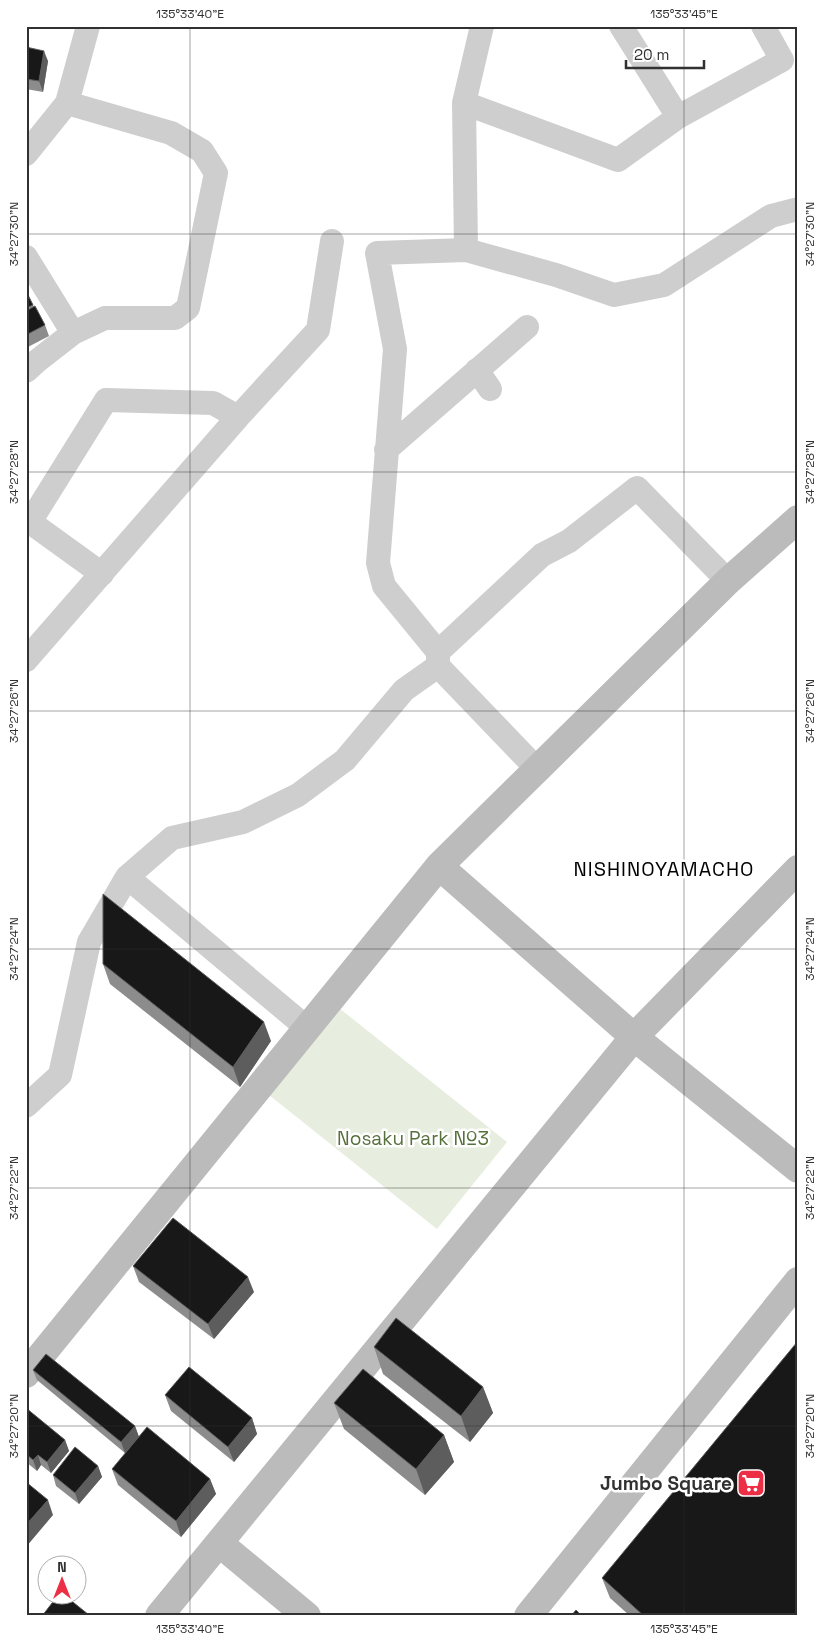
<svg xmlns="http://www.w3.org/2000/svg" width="824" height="1642" viewBox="0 0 824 1642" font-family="'Space Grotesk',sans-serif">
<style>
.green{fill:#e8eedf}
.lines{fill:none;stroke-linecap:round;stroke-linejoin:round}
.street{stroke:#cecece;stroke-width:24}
.secondary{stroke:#bbb;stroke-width:28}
.wall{fill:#8c8c8c}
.shaded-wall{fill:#5d5d5d}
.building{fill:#181818;stroke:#5d5d5d}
.ticks{fill:none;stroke:#313131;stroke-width:1;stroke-opacity:0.45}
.labels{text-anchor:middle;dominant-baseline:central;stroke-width:5;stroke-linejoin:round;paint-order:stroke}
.park-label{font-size:19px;fill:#56703c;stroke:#fff}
.poi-label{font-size:19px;font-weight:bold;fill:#313131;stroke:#fff;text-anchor:end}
.neighbourhood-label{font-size:20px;letter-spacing:1px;fill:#000;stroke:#fff}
.neatline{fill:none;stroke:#313131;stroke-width:2}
.ticks-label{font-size:12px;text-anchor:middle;fill:#313131}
</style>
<rect width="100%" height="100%" fill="#fff"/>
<path class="green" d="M334,1004L507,1142L437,1229L264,1091Z"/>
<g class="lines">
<path class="street" d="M621,26L678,117
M464,103L618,160L678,117L782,60L763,26
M26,154L67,103L88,26
M466,250L464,103L482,26
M26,257L73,333
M477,370L490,389
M26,371L37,361L73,333L105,318H175L188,308L216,173L202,151L171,133L67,103
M386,450L527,327
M102,574L30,522L106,400L213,403L238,417
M438,652L542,555L569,541L637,488L728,581
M26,660L238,417L318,330L332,241
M537,769L438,666V652L384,586L378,563L395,349L377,253L466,250L556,275L614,295L664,285L771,216L798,209
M127,877L307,1028
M26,1106L60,1075L89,942L127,877L172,838L243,822L298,795L345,760L404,690L438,666"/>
<path class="secondary" d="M439,866L634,1037L798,1169
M26,1374L439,866L728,581L798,519
M219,1543L307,1616
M159,1616L634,1037L798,869
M528,1616L798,1281"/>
</g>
<path class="wall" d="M49,26H59V29Z
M26,47L48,61L43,92L26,89Z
M26,291L34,307L45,325L49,336L26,348Z
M103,964L271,1041L240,1087L110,984Z
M133,1266L254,1292L214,1339L139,1282Z
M374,1347L483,1387L493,1413L470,1442L383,1374Z
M33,1370L135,1426L139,1437L125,1453L37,1380Z
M165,1395L252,1418L257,1434L234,1462L171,1411Z
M334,1403L444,1435L454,1462L425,1495L344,1429Z
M26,1408L65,1440L69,1451L51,1473L41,1465L37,1471L26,1462Z
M98,1466L102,1477L79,1504L56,1486L53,1475Z
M112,1469L210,1479L216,1494L181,1537L118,1485Z
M602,1578L798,1616H630L610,1598Z"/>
<path class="shaded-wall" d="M44,51L48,61L43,92L39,81Z
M264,1022L271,1041L240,1087L233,1067Z
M248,1277L254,1292L214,1339L208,1324Z
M483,1387L493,1413L470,1442L461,1416Z
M252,1418L257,1434L234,1462L228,1447Z
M135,1426L139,1437L125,1453L121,1442Z
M444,1435L454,1462L425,1495L416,1469Z
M65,1440L69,1451L51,1473L47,1462Z
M38,1455L41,1465L37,1471L33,1460Z
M98,1466L102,1477L79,1504L75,1493Z
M210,1479L216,1494L181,1537L176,1521Z
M48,1500L53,1515L26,1547V1525Z"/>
<path class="building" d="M26,47L44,51L39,81L26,79Z
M26,291L33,305L26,308Z
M35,306L45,325L26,335V311Z
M103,894L264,1022L233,1067L103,964Z
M173,1218L248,1277L208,1324L133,1266Z
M396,1318L483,1387L461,1416L374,1347Z
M798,1341V1616H644L602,1578Z
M46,1354L135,1426L121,1442L33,1370Z
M189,1367L252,1418L228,1447L165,1395Z
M363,1369L444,1435L416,1469L334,1403Z
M26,1408L65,1440L47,1462L38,1455L33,1460L26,1454Z
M147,1427L210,1479L176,1521L112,1469Z
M75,1447L98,1466L75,1493L53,1475Z
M26,1482L48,1500L26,1525Z
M59,1594H63L89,1615L88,1616H42Z
M576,1610L582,1616H571Z"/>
<path class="ticks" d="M190,26V1616M684,26V1616M26,234H798M26,472H798M26,711H798M26,949H798M26,1188H798M26,1426H798"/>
<defs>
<symbol id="supermarket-square" viewBox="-11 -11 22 22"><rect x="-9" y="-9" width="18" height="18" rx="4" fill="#ed2f45" stroke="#fff"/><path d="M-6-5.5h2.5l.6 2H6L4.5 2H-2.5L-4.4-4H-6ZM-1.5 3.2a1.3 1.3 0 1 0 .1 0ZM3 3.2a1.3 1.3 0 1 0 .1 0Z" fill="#fff"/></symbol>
</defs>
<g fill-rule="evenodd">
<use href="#supermarket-square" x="735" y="1467" width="32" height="32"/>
</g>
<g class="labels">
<g class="park-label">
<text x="413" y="1138">Nosaku Park №3</text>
</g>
<g class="poi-label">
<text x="732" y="1483">Jumbo Square</text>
</g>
<g class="neighbourhood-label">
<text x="664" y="869">NISHINOYAMACHO</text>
</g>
</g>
<rect width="824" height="1642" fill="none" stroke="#ffffff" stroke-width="55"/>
<g transform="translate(62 1580)"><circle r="24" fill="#ffffff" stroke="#adadad"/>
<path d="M0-4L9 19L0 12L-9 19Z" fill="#ed2f45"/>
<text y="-8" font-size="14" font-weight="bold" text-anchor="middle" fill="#313131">N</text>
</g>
<path d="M626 60v8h78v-8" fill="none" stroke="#313131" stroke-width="2.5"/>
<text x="634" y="60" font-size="15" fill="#313131" stroke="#ffffff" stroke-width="4" paint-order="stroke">20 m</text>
<rect x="28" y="28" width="768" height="1586" class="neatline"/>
<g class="ticks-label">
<text x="190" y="18">135°33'40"E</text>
<text x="684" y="18">135°33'45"E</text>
<text transform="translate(14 234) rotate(-90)" y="4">34°27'30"N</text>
<text transform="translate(810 234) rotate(-90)" y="4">34°27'30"N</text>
<text transform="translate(14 472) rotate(-90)" y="4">34°27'28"N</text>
<text transform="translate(810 472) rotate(-90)" y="4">34°27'28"N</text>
<text transform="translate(14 711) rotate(-90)" y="4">34°27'26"N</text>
<text transform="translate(810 711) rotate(-90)" y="4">34°27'26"N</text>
<text transform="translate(14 949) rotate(-90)" y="4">34°27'24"N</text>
<text transform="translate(810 949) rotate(-90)" y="4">34°27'24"N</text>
<text transform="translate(14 1188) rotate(-90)" y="4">34°27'22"N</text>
<text transform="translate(810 1188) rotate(-90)" y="4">34°27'22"N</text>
<text transform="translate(14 1426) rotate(-90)" y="4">34°27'20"N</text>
<text transform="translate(810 1426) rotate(-90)" y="4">34°27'20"N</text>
<text x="190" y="1633">135°33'40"E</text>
<text x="684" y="1633">135°33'45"E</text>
</g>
</svg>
